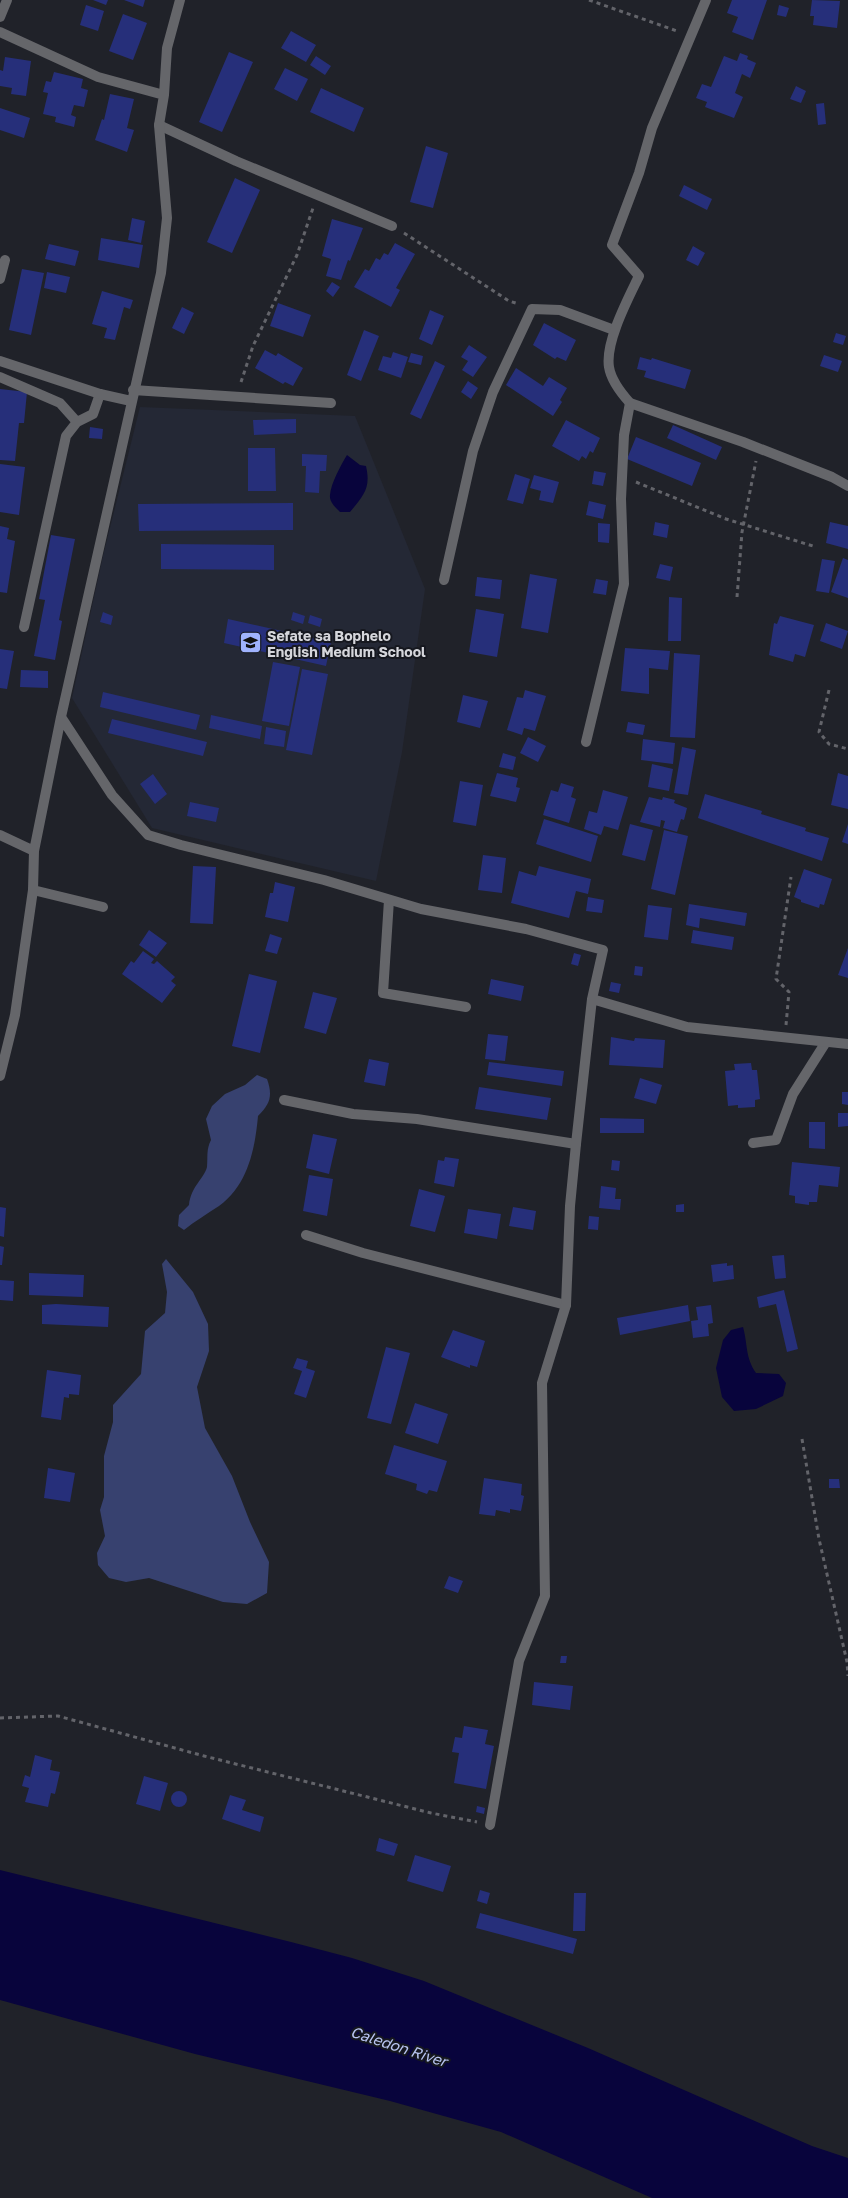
<svg xmlns="http://www.w3.org/2000/svg" width="848" height="2198" viewBox="0 0 848 2198" font-family="'Golos Text',sans-serif">
<style>
.built{fill:#242835}
.green{fill:#37416f}
.water{fill:#08043c}
.building{fill:#262f7a}
.lines{fill:none;stroke-linecap:round;stroke-linejoin:round}
.path{stroke:#63646a;stroke-width:3;stroke-dasharray:4 4;stroke-linecap:butt}
.service{stroke:#65666a;stroke-width:10}
.minor{stroke:#65666a;stroke-width:10}
.labels{text-anchor:middle;dominant-baseline:central;stroke-width:4;stroke-linejoin:round;paint-order:stroke}
.poi-label{font-size:14px;font-weight:bold;fill:#d5d6db;stroke:#16181f;text-anchor:start}
.water-label{font-size:15px;font-style:italic;fill:#b8c4f0;stroke:#16181f}
</style>
<rect width="100%" height="100%" fill="#202229"/>
<path class="built" d="M140,407L355,416L425,589L402,752L376,881L152,828L72,698L103,556Z"/>
<path class="green" d="M257,1075L267,1079C273,1096 270,1104 258,1116C255,1149 248,1185 219,1206C207,1214 195,1221 184,1230L178,1226L179,1215L189,1205C191,1186 204,1179 207,1167C208,1156 206,1150 211,1140L206,1119L212,1106L225,1094L245,1085Z
M166,1259L193,1292L208,1324L209,1351L197,1387L205,1428L232,1476L250,1522L269,1562L267,1593L247,1604L223,1602L149,1578L126,1582L109,1578L98,1565L97,1553L105,1536L100,1510L104,1497V1456L113,1422V1405L141,1374L145,1331L165,1313L167,1292L162,1264Z"/>
<path class="water" d="M347,455L360,465L366,466C371,488 364,495 350,512H340C336,508 329,502 330,495C331,483 341,465 347,455Z
M743,1327C748,1345 745,1357 756,1373L779,1374L786,1383L783,1396L756,1409L734,1411L722,1397L716,1368L723,1340L731,1330Z
M0,1870L291,1942L352,1958L424,1981L588,2048L812,2146L848,2158V2198H652L501,2132L390,2101L195,2054L0,2000Z"/>
<path class="building" d="M93,0H108L106,5Z
M124,0H145L143,7Z
M732,0H767L753,40L732,32L738,17L727,13Z
M812,0L840,1L837,28L813,25L814,16H810Z
M86,5L104,11L98,31L80,25Z
M779,5L789,8L786,17L777,15Z
M123,14L147,23L133,60L109,51Z
M291,31L316,45L306,62L281,48Z
M229,52L253,62L222,132L199,122Z
M740,53L748,56L747,59L756,63L750,78L742,74L735,93L743,97L734,118L705,107L707,102L696,98L702,84L711,87L724,56L737,61Z
M316,56L331,66L325,75L310,65Z
M5,57L31,61L26,96L11,94L12,88L0,86V70L3,71Z
M285,68L308,79L297,101L274,89Z
M54,72L83,79L81,88L88,90L84,107L74,105L71,115L76,117L74,127L55,122L56,117L43,114L48,93L43,92L46,81L51,82Z
M796,86L806,91L801,103L790,99Z
M321,88L364,108L354,132L310,112Z
M110,94L134,99L127,128L134,130L127,152L95,140L102,119L104,120Z
M824,103L826,124L818,125L816,104Z
M0,108L30,118L24,138L0,130Z
M426,146L448,153L433,208L410,202Z
M235,178L260,190L232,253L207,242Z
M684,185L712,199L707,210L679,196Z
M132,218L145,221L141,243L128,240Z
M332,219L363,228L350,261L348,260L341,280L326,276L331,259L322,256Z
M101,238L143,245L139,268L98,260Z
M395,243L415,254L396,288L400,290L391,307L354,287L365,269L369,271L376,258L380,260L384,253L388,255Z
M49,244L79,251L75,266L45,259Z
M693,246L705,253L698,266L686,260Z
M22,269L44,273L31,335L9,330Z
M47,272L70,277L66,293L44,288Z
M332,282L340,287L333,297L326,291Z
M102,291L133,300L130,309L124,307L115,340L104,338L107,328L92,324Z
M278,303L311,315L303,337L270,326Z
M182,307L194,313L184,334L172,328Z
M430,310L444,316L432,345L419,339Z
M544,323L576,340L566,361L557,357L555,359L533,345Z
M364,330L379,336L361,381L347,375Z
M836,333L846,336L843,345L833,342Z
M469,345L487,357L473,377L462,370L468,361L461,357Z
M265,350L276,356L278,353L303,368L293,386L285,382L283,384L255,368Z
M393,352L408,357L401,378L378,370L383,356L391,358Z
M411,353L423,356L421,365L408,362Z
M824,355L842,361L838,372L820,366Z
M640,357L651,360L652,358L691,370L685,389L644,377L646,371L637,369Z
M435,361L445,366L421,419L410,414Z
M516,368L543,386L549,377L567,388L560,400L562,402L553,416L506,385Z
M468,381L478,388L471,399L461,392Z
M0,389L27,392L24,423H19L15,461L0,460Z
M296,419V433L254,435L253,420Z
M566,420L600,438L593,453L590,451L586,459L582,456L579,461L552,446Z
M673,425L722,447L716,460L667,438Z
M90,427L103,429L102,439L89,438Z
M636,437L701,463L692,486L627,459Z
M248,448H275L276,491H248Z
M302,454L327,455L326,471H320L319,493L305,492L306,466H302Z
M0,464L25,467L19,515L0,512Z
M594,471L606,473L603,486L592,484Z
M515,474L530,479L523,504L507,500Z
M534,475L559,482L553,503L539,500L541,491L530,488Z
M589,501L606,505L603,519L586,515Z
M293,503V530L139,531L138,504Z
M655,522L669,525L667,538L653,535Z
M830,522L848,526V549L826,543Z
M598,523L610,524L609,543L598,542Z
M0,526L9,528L7,539L15,541L7,593L0,592Z
M51,535L75,539L59,620L62,621L55,660L34,656L45,600L39,599Z
M161,544L274,545V570L161,569Z
M843,558L848,560V598L831,592Z
M822,559L835,561L829,593L816,591Z
M660,564L673,567L670,581L656,578Z
M530,574L557,579L548,633L521,628Z
M477,577L502,580L500,599L475,596Z
M596,579L608,581L606,595L593,593Z
M669,597L682,598L681,641H668Z
M476,609L504,614L497,657L469,652Z
M103,612L113,616L111,625L100,622Z
M293,612L305,616L303,624L291,620Z
M310,615L322,619L320,627L308,623Z
M780,616L814,625L805,657L795,654L793,662L769,655L774,623L777,624Z
M228,619L331,642L326,666L224,643Z
M826,623L848,631L842,649L820,641Z
M625,648L670,651L668,670L649,668V694L621,691Z
M0,649L14,651L7,689L0,688Z
M674,653L700,655L695,738L670,737Z
M273,662L300,667L289,726L262,721Z
M302,669L328,674L312,755L286,750Z
M21,670L48,671V688L20,687Z
M525,690L546,696L535,731L524,728L522,735L507,730L517,697L523,698Z
M103,692L200,715L196,730L100,707Z
M463,695L488,701L480,728L457,722Z
M211,715L262,726L260,739L209,728Z
M112,719L207,742L203,756L108,733Z
M628,722L645,725L643,735L626,732Z
M266,727L286,731L284,747L264,744Z
M528,737L546,746L538,762L520,753Z
M643,739L675,743L673,764L641,760Z
M682,747L696,750L688,795L674,793Z
M503,753L516,757L513,770L499,767Z
M652,764L673,769L669,791L648,787Z
M497,773L518,778L516,787L520,788L516,802L490,796Z
M838,773L848,776V809L831,805Z
M153,774L167,794L155,804L140,784Z
M460,781L483,785L476,826L453,822Z
M561,783L574,787L571,797L576,799L569,823L543,815L551,790L558,792Z
M603,790L628,797L618,830L604,826L601,835L584,829L589,811L597,813Z
M705,794L762,811L761,814L806,828L805,831L829,838L822,861L698,818Z
M649,797L662,800L663,797L675,800L674,803L687,808L684,820L681,819L677,832L663,828L665,821L661,820L660,827L640,822Z
M190,802L219,808L216,822L187,816Z
M544,819L598,836L591,862L536,844Z
M630,824L653,830L645,861L622,855Z
M848,824V844L842,842Z
M664,830L688,836L675,895L651,889Z
M483,855L506,858L502,893L478,890Z
M193,866L216,867L213,924L190,923Z
M539,866L591,879L588,894L576,891L569,918L511,903L519,871L536,876Z
M804,869L832,879L824,905L820,904L819,908L801,902V900L794,897Z
M275,882L295,887L288,922L265,917L270,893H273Z
M588,897L604,900L602,913L586,911Z
M689,904L747,913L745,926L700,918L699,928L686,925Z
M648,905L672,908L668,940L644,937Z
M149,930L167,943L156,957L139,945Z
M693,930L734,937L732,950L691,943Z
M270,934L282,938L277,954L265,951Z
M848,948V978L838,975Z
M143,951L154,959L151,963L154,964L157,961L175,977L171,981L176,985L162,1003L122,974L131,961L134,963Z
M574,953L581,955L578,966L571,964Z
M635,966L643,967L642,976L634,975Z
M249,974L277,981L260,1053L232,1046Z
M491,979L524,986L521,1001L488,994Z
M611,982L621,984L619,993L609,991Z
M313,992L337,998L326,1034L304,1028Z
M488,1034L508,1036L505,1061L485,1059Z
M611,1037L634,1041L635,1038L665,1040L663,1068L609,1065Z
M369,1059L389,1063L385,1086L364,1082Z
M489,1062L564,1071L562,1086L487,1075Z
M751,1063L752,1070H757L760,1099L755,1100V1107L738,1108V1105L728,1106L725,1071L735,1070L734,1064Z
M640,1078L662,1085L656,1104L634,1098Z
M479,1087L551,1098L547,1120L475,1109Z
M842,1092H848V1105L842,1104Z
M838,1113H848V1126L838,1127Z
M600,1118L644,1119V1133H600Z
M809,1122H825V1149L809,1148Z
M313,1134L337,1139L329,1174L306,1168Z
M445,1157L459,1159L454,1187L434,1183L438,1160L444,1161Z
M612,1160L620,1161L619,1171L611,1170Z
M792,1162L840,1167L838,1187L819,1185L817,1202H809V1205L795,1203V1196L789,1195Z
M309,1175L333,1179L327,1216L303,1211Z
M601,1186L616,1188L615,1199H621L620,1210L599,1208Z
M419,1189L445,1196L435,1232L410,1226Z
M684,1204V1212H676V1205Z
M0,1207L6,1208L4,1237L0,1236Z
M513,1207L536,1211L533,1230L509,1226Z
M468,1209L501,1214L497,1239L464,1233Z
M589,1216L599,1217L598,1230L588,1229Z
M0,1246L4,1247L2,1265H0Z
M784,1255L786,1278L775,1279L772,1256Z
M727,1263V1266L733,1265L734,1279L713,1282L711,1265Z
M29,1273L84,1275L83,1297L29,1295Z
M0,1280L14,1281L13,1301L0,1300Z
M784,1290L798,1349L787,1352L776,1304L759,1308L757,1297Z
M56,1304L109,1307L108,1327L42,1324V1305Z
M688,1305L690,1321L620,1335L617,1318Z
M711,1305L713,1323L708,1324L709,1336L693,1338L691,1321L698,1320L696,1307Z
M453,1330L485,1341L477,1367L470,1365V1368L441,1357Z
M386,1347L410,1353L391,1424L367,1418Z
M297,1358L308,1361L306,1368L315,1371L306,1398L294,1394L302,1371L293,1368Z
M47,1370L81,1375L79,1395L69,1394V1398L64,1397L61,1420L41,1417Z
M415,1403L448,1414L438,1444L405,1433Z
M394,1445L447,1461L437,1492L429,1490L427,1494L416,1490L417,1484L385,1474Z
M48,1468L75,1473L70,1502L44,1498Z
M484,1478L522,1484L521,1495L524,1496L521,1511L510,1509V1513L496,1510L495,1516L479,1514Z
M829,1479H839L840,1488H829Z
M449,1576L463,1581L458,1593L444,1588Z
M561,1656H567L566,1663H560Z
M534,1682L573,1686L570,1710L532,1705Z
M464,1726L488,1730L485,1744L494,1746L486,1789L454,1783L459,1753L452,1752L455,1737L462,1738Z
M35,1755L52,1760L50,1770L60,1772L55,1794L51,1793L48,1807L25,1802L29,1788L22,1786L25,1775L30,1777Z
M144,1776L168,1783L160,1811L136,1804Z
M171 1799a8 8 0 1 1 16 0a8 8 0 1 1-16 0Z
M230,1795L246,1800L242,1810L264,1817L260,1832L222,1819Z
M477,1806L485,1808L484,1814L476,1812Z
M379,1838L398,1844L394,1856L376,1851Z
M415,1855L451,1866L443,1892L407,1881Z
M480,1890L490,1893L487,1904L477,1901Z
M574,1893H586L585,1931H573Z
M480,1913L577,1939L573,1954L476,1928Z"/>
<g class="lines">
<path class="path" d="M589,0L677,31
M404,233L509,301L519,304
M241,382L253,346L297,255L313,208
M636,482L726,519L816,547
M737,597L742,532L756,461
M829,690L819,732L829,744L848,749
M786,1025L789,992L776,979L791,877
M802,1439L819,1539L847,1662L848,1676
M0,1718L58,1716L204,1756L431,1813L477,1822"/>
<path class="service" d="M0,17L7,0
M159,125L236,161L392,226
M0,279L5,260
M0,377L60,403L77,422
M133,390L331,403
M444,580L473,451L493,392L532,309L560,310L614,330
M24,627L66,436L77,422L93,414L100,394
M586,742L624,584L621,499L624,435L630,403
M33,890L103,907
M389,900L383,993L466,1007
M284,1100L353,1114L417,1119L576,1144
M753,1143L776,1140L793,1094L826,1042
M306,1235L363,1253L566,1305"/>
<path class="minor" d="M706,0L652,128L639,173L612,245L639,276C628,299 605,342 609,367C611,380 621,393 630,403L743,442L832,477L848,486
M0,32L98,77L164,95
M0,361L100,394L131,401
M61,717L112,795L148,835L181,845L324,880L421,909L526,929L603,950L592,999L576,1144L570,1206L566,1305L542,1383L545,1596L519,1661L490,1825
M0,835L34,851
M592,999L687,1027L848,1044
M0,1076L15,1015L33,890L34,851L61,717L161,273L167,218L159,125L164,95L167,48L180,0"/>
</g>
<defs>
<symbol id="school-square" viewBox="-11 -11 22 22"><rect x="-9" y="-9" width="18" height="18" rx="4" fill="#a0b3fd" stroke="#16181f"/><path d="M0-5L7-2L0 1L-7-2ZM-4 1L0 2.5L4 1V4Q0 6-4 4Z" fill="#111"/></symbol>
</defs>
<g fill-rule="evenodd">
<use href="#school-square" x="238" y="630" width="25" height="25"/>
</g>
<g class="labels">
<g class="poi-label">
<text x="267" y="635">Sefate sa Bophelo<tspan x="267" dy="16">English Medium School</tspan></text>
</g>
<g class="water-label">
<text transform="translate(399 2046) rotate(18)">Caledon River</text>
</g>
</g>
</svg>
